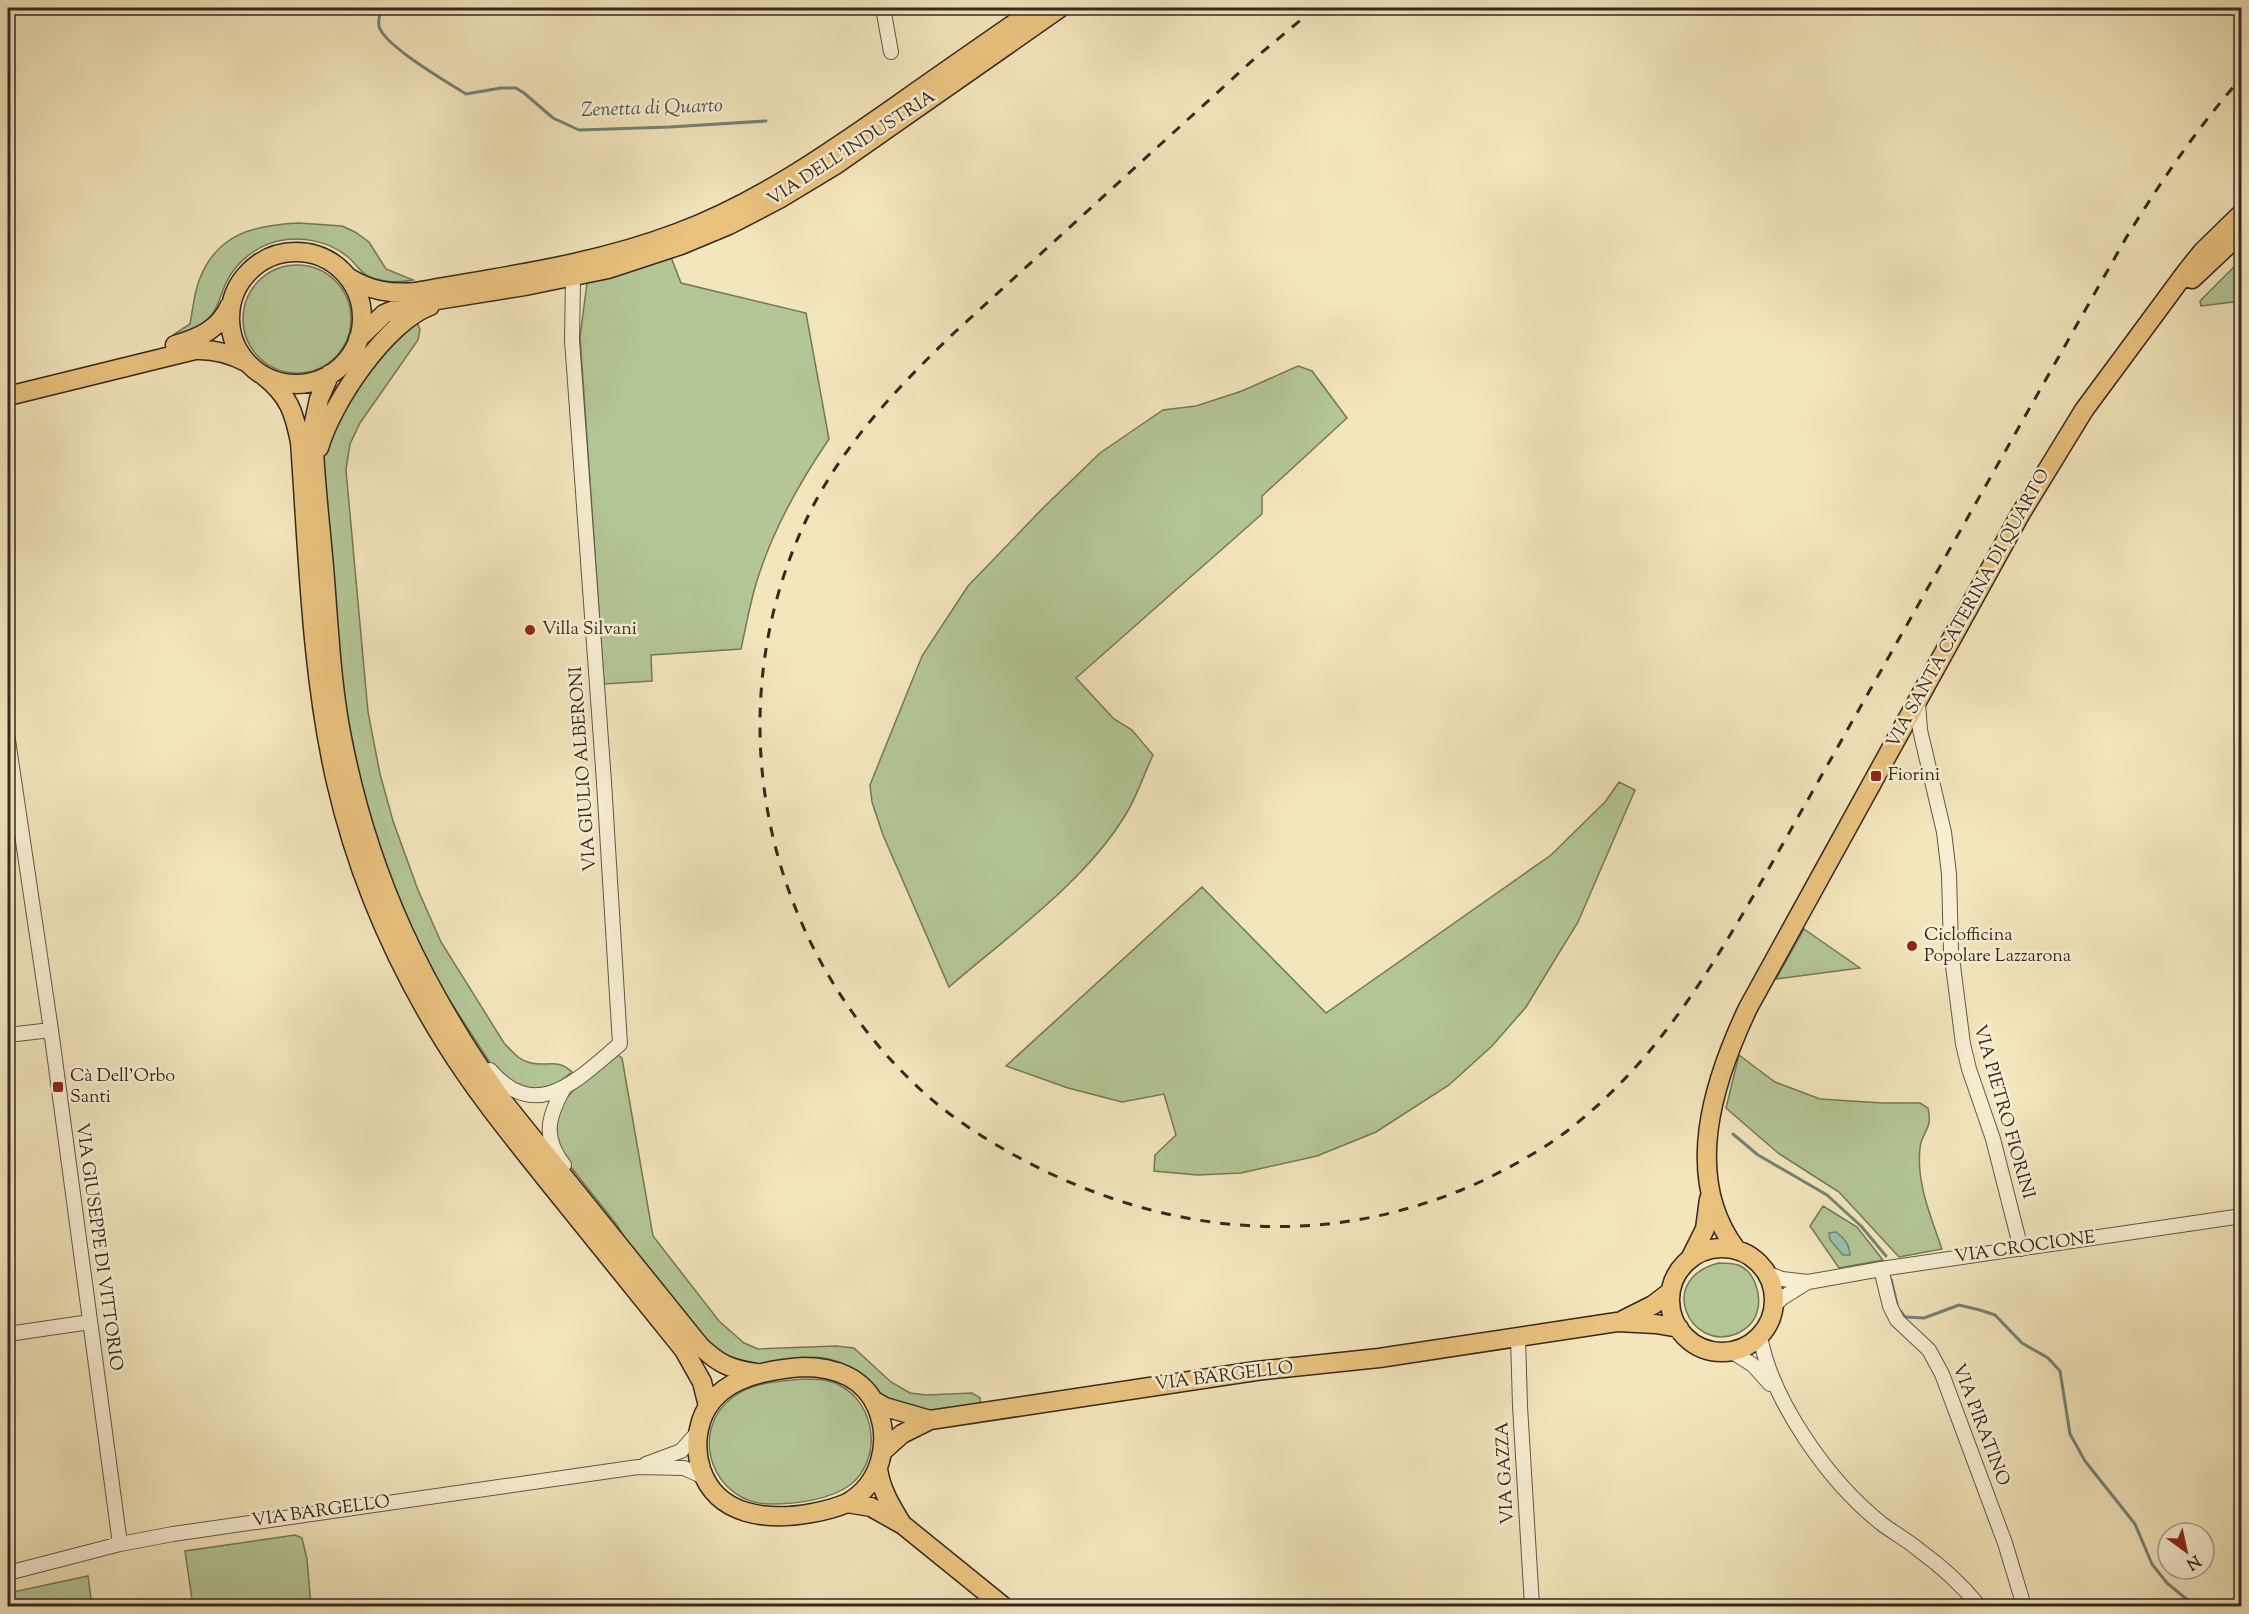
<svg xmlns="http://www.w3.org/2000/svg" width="2249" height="1614" viewBox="0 0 2249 1614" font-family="'Sorts Mill Goudy',serif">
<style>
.green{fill:#b4c696;stroke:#74775c;stroke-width:1.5}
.water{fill:#9bbfb1;stroke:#728377;stroke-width:1.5}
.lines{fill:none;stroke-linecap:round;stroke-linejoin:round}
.stream{stroke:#728377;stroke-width:3}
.minor-casing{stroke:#645748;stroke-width:16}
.major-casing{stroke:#342821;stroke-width:21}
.minor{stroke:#f7eed3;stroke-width:14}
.major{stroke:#eac27e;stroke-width:18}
.rail{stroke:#342821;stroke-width:3;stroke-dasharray:10 10;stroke-linecap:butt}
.poi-dot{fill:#8f2418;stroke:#f7eed3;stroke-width:2}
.labels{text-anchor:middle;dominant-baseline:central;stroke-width:5;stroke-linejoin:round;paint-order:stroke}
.street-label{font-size:18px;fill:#342821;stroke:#f7eed3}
.poi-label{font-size:18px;fill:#342821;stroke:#f7eed3;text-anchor:start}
.water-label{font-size:20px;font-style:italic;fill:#53554c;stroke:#f7eed3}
</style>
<rect width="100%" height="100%" fill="#f3e5bc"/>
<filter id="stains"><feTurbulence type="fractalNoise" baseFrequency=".00333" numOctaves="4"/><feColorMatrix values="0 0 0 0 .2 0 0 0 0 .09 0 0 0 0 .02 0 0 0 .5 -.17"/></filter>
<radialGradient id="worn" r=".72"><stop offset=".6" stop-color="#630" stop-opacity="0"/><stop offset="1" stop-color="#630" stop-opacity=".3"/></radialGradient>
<path class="green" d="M299,223L342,226L355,232L369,242L386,269L413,280C398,283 383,283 368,276C360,272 355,263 348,257C329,241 302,236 278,241C256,246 235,263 226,283C220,296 218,310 207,320C197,329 185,332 173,335L190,324C193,309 194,292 200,278C218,233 255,225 299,223Z
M671,257L681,283L806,313L829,439C797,486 769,536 754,591C749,610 745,630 741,649L651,655L652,681L604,684L580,337L587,283Z
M2241,260V301L2201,306L2200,301Z
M243 319a54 54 0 1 1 108 0a54 54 0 1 1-108 0Z
M416,318L420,330L418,340L360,423L350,444L346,470L368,712L380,774L393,821L418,890L441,942L504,1043C512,1051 519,1061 531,1063C548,1067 557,1058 572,1072L559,1082L549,1087L531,1089L514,1085L494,1069L432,973L398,902L373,832L353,755L340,673L323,467L324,448L329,428L398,331Z
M1298,366L1312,371L1347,418L1262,496V514L1076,678L1114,719L1132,730L1153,755C1144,774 1137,796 1126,814C1087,880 1007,937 949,987L883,835L872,802L870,785L922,656L968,586L1043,508L1100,453L1163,410L1196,406L1242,391Z
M1619,782L1635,790L1578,922L1526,1007L1492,1046L1449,1085L1376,1132L1317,1156L1241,1173L1198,1175L1154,1171L1155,1155L1176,1135L1164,1094L1122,1102L1068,1088L1006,1066L1202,887L1326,1013L1551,855L1605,802Z
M1804,929L1860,968L1776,979Z
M618,1055L622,1058L653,1236L719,1321L744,1343L758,1349L836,1346L854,1348L891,1382L910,1393L926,1395L972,1393L980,1398L981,1405C953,1409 922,1417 895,1405C885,1400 879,1391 872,1383C860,1370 841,1361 824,1358C799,1354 769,1369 747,1364C735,1361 724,1355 714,1348L632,1250L617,1225L562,1156C535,1107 585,1081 618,1055Z
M1739,1055L1775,1082L1820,1099L1883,1103H1920L1928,1108C1933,1131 1922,1130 1920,1148C1916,1183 1931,1217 1942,1249L1899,1257L1839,1192L1778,1153L1726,1108Z
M1823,1206L1857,1227L1883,1260L1839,1268L1810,1226Z
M1719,1263C1725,1263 1732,1263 1738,1265C1755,1271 1762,1296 1757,1312C1754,1323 1747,1329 1736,1334C1690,1352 1655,1279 1719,1263Z
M803,1379C816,1379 828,1379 839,1385C876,1403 883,1459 850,1485C830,1500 795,1504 771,1504C714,1505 686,1432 733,1397C753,1382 780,1381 803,1379Z
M295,1535L302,1538L307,1559L311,1606H193L185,1551Z
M88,1576L92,1606H8V1593Z"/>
<path class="water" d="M1836,1232C1845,1239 1849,1244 1850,1255H1843L1830,1240L1829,1233Z"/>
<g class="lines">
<path class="stream" d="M382,8C380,13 378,19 379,26C383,45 447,82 466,94L501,88H516L524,93L553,118L579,130L670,127L766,121
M1733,1134L1758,1155L1827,1195L1861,1226L1886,1256
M1891,1279L1898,1308L1905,1317L1924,1318L1959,1305L1980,1310L1995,1315L2022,1343L2048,1358L2060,1371L2070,1434L2085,1461L2135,1524L2152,1564L2167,1583L2195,1606"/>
<defs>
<path id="minor" d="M883,8L891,52
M1918,702L1920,730L1944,832L1949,874L1951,950L1963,1044L1969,1069L1993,1139L2021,1249
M8,740L51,1030L120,1544
M8,1035L51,1030
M490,1070C537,1125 579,1078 620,1044L604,782L572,340L573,277
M564,1165C542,1137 548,1117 564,1088
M1881,1269L1890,1306L1897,1320L1929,1350L1942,1374L2005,1543L2024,1606
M1767,1273L1782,1279L1808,1282L1881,1269L2242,1216
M1774,1306L1782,1298L1806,1283
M8,1334L90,1322
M1760,1336C1772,1402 1829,1482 1882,1524C1894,1533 1907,1540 1919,1550C1941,1566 1962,1585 1979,1606
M1518,1337L1520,1406L1532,1606
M1731,1351L1753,1365L1770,1384
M646,1464L681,1451L698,1432
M8,1573L120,1544L173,1534L638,1467L684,1468L704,1477"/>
<path id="major" d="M230 318a66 66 0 1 1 132 0a66 66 0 1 1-132 0Z
M348,277C370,291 390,294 416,292C504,276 593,265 677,233C757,203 826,155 896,106C943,73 990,40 1037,8
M2192,279L2242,232
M358,339L384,314L406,305L525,286L608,269L681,245L729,225L779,199L837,164L1060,8
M175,345C199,338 220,329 230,305
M330,374L319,399L313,427C314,474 320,520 324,567C329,626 331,685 343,743C370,878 422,987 502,1100L700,1346C719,1364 730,1369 756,1373
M264,376C289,396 294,412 300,442C308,553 311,673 336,782C357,874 396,964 446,1044C476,1092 511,1135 546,1179C592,1236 638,1293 684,1350L702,1382L708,1406
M8,396L195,350C214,349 229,353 246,362
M319,448C331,404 386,322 430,306
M1670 1300a52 52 0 1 1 104 0a52 52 0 1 1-104 0Z
M1736,1249C1682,1177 1713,1082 1748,1008L2021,513L2084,410L2186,272L2202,252L2242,213
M1691,1257L1705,1229L1709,1199
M1623,1320L1653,1305L1670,1292
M803,1367C834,1367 864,1377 877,1408C891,1442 881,1484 847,1503C836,1508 823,1511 812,1513C769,1521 717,1517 701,1469C697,1456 696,1442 699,1429C709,1380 761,1370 803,1367Z
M873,1400L885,1407L930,1420
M883,1451L902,1434L930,1420L1256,1371L1379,1358L1617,1322L1656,1324L1679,1328
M878,1469C881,1490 891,1506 902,1524
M847,1503L871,1507L903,1525L1003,1606"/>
</defs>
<use href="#minor" class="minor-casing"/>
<use href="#major" class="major-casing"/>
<use href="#minor" class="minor"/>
<use href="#major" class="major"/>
<path class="rail" d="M1315,8L1254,59L955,332C898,387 844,443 809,514C713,709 762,944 921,1090C958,1124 1002,1150 1047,1172C1189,1239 1338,1247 1482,1181C1513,1166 1544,1149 1571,1128C1653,1063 1703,982 1755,893L2126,238C2161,181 2198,127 2242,77"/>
</g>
<g class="poi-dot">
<circle cx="530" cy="630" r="6"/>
<rect x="1870" y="770" width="12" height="12" rx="3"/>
<circle cx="1912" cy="946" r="6"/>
<rect x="52" y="1081" width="12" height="12" rx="3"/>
</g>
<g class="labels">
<g class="street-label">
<text transform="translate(852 149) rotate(-33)">VIA DELL'INDUSTRIA</text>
<text transform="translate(1969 609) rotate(-61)">VIA SANTA CATERINA DI QUARTO</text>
<text transform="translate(584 769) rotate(-94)">VIA GIULIO ALBERONI</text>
<text transform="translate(2003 1112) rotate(74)">VIA PIETRO FIORINI</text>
<text transform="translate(98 1247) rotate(82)">VIA GIUSEPPE DI VITTORIO</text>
<text transform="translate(2025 1248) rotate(-8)">VIA CROCIONE</text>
<text transform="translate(1224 1377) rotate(-7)">VIA BARGELLO</text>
<text transform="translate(1980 1425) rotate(69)">VIA PIRATINO</text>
<text transform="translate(1506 1473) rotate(-93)">VIA GAZZA</text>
<text transform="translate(321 1512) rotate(-8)">VIA BARGELLO</text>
</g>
<g class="poi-label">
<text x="542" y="630">Villa Silvani</text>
<text x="1888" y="776">Fiorini</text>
<text x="1924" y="936">Ciclofficina<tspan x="1924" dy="21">Popolare Lazzarona</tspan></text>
<text x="70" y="1077">Cà Dell'Orbo<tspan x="70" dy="21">Santi</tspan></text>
</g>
<g class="water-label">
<text transform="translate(652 109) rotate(-2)">Zenetta di Quarto</text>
</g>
</g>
<rect width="2249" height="1614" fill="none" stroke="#f3e5bc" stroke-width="30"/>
<rect x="9" y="9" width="2231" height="1596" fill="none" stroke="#342821" stroke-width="3"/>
<rect x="15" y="15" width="2219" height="1584" fill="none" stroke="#342821" stroke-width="1.5"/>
<g transform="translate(2186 1551) rotate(147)"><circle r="28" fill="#f7eed3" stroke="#a99f8c" stroke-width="1.5"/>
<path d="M0-4.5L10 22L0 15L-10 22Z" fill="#8f2418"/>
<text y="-9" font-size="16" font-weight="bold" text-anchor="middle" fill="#342821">N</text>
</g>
<rect width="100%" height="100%" filter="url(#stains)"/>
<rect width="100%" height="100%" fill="url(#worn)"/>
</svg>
